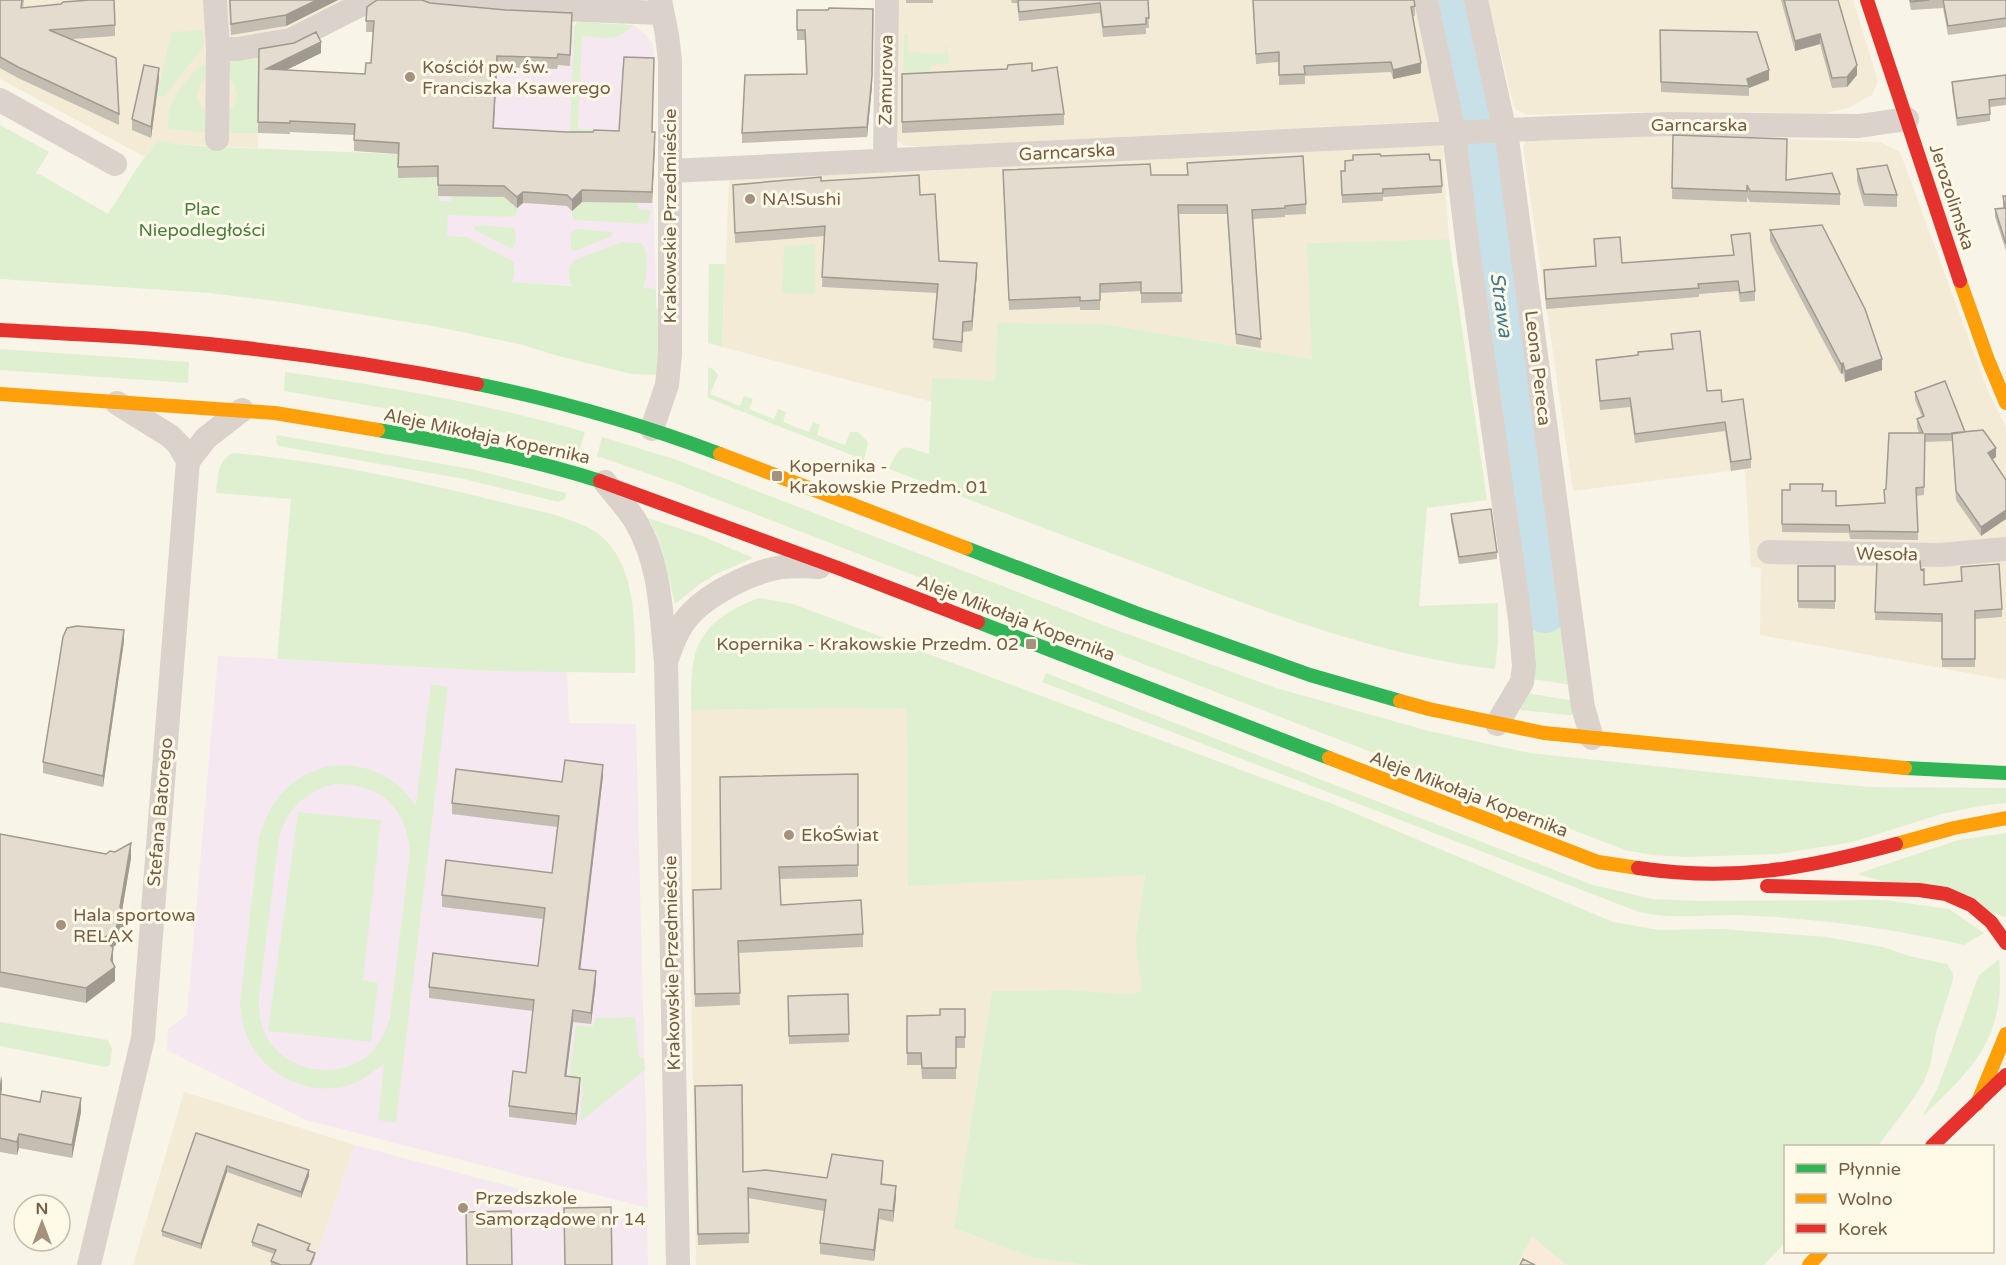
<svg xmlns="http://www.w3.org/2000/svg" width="2006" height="1265" viewBox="0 0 2006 1265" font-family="'Varela Round',sans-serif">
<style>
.residential{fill:#f4ebd7}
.commercial{fill:#f9ead9}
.education{fill:#f6e8f1}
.green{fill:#dff0d0;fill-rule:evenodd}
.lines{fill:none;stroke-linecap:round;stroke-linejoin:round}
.river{stroke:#c8e1e8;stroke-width:44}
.street{stroke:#dbd3cb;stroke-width:24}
.fast{stroke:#30b455;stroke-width:14}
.slow{stroke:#ff9f0a;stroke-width:14}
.jam{stroke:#e5322d;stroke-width:14}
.wall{fill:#c4bdb1}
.shaded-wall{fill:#a09a90}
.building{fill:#e4dcce;stroke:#a09a90;stroke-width:1.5}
.poi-dot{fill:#a4927e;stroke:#fff9e8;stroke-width:2}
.labels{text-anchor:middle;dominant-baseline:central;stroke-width:6;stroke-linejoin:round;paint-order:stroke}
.poi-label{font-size:18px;fill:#765e46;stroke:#fff9e8;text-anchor:start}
.street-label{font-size:18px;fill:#765e46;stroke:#fff9e8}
.park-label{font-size:18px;fill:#477d3d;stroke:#fff9e8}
.water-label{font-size:20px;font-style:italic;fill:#417993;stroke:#fff9e8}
</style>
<rect width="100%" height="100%" fill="#f8f4e7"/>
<path class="residential" d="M0,0H355L334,17L254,38L259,59L258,148L176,144L158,140L145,157L0,79Z
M896,0H1419L1441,115L1437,121L921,147L903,145L893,137Z
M1488,0H1853L1878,81L1872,95L1848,108L1825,113L1614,112L1528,115L1517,110L1513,104Z
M1642,135L1880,142L1900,152L1988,391L2006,427V554L2004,557L2006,563V680L1760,635L1761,568L1751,567L1745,469L1573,491L1523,147L1526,140Z
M1439,143L1445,150L1443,159L1449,239L1308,243L1313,359L1106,324H997L995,382L933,378L932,402L722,347L729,180Z
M844,708L907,709L908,886L1145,874L1135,940L1143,991L1129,994L1066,990L992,991L954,1228L1033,1258L1086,1265H696L691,978V710Z
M184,1092L355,1145L313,1265H133Z"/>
<path class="commercial" d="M1532,1236L1566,1265H1517Z"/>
<path class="education" d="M577,22L634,25L647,36L652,43L654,55L652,124L651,139L649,143H655L654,160H648L646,195L653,196L656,289L438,279V188L457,80L560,25L576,26Z
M218,656L491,671H567L569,723L636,724L648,1208L306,1120L167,1050L168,1029L187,1015Z
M355,1145L647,1223L648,1265H313Z"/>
<path class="green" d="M1460,0H1467L1489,101L1482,102Z
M577,22L634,25C615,43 607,38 582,36L578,129L608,130L607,136L570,135L574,26Z
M203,30L204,44L201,50L164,97L157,96L171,32Z
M904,34H908V52L945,54V45L947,46L949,64L931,65L930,76L903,77Z
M259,59L258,133H224V114L234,106L237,94L233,82L228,78L224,62Z
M210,62V76L201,83L197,95L198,101L205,111L211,133L168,129C168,121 168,112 171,105C176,92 197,64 210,62Z
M0,125L49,152L36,173L38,174L41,175L108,214L137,168L158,140L176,144L215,147L399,154L445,177L438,188L439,201H451L452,196L517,197L511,203L517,208L516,215L513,217L448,215L447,236L467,237L514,262V277L511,282L572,286L569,279V267L575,260L621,242L642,243C649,251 648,277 643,287L656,289V309L658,305V362L656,374L653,375L631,374L558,356L523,345L438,327L291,303L209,293L0,279Z
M1501,153L1571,685L1533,679L1465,157L1474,156L1479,212L1525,527L1535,611L1554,610L1499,219L1494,154Z
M573,200L635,202L638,203V209L651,210L648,223L644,224L575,220L572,216V211L578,206Z
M478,225L515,228L516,243L512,248H510L475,230L474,227Z
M577,229L611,232L613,234L610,237L574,251L571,249V233Z
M1449,239L1487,500L1427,508L1419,606L1498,603V642L1495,669C1377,655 1266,612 1156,570C1067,537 978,503 889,469C901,440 903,446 929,454L932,378L995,381L997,323L1106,324L1312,359L1307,243Z
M815,244V294L782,293L784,246Z
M709,264H725L722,347L708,343Z
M0,349L189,362L188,383L0,370Z
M708,367L713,369L718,375L710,394L740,406L744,396L753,399L749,409L774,419L778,409L786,412L783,422L809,432L813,422L820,425L817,435L845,445L850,432H858L868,442L864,460L708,398Z
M285,372C386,386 487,404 585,432L579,452C482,425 383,407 284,391Z
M277,435L471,469L566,493L565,499L558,502L464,479L279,446L276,442Z
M602,437L677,460L1103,625L1276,688L1429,731L1530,753L1777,779L1871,787L2006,788V803L1980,806L1941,814L1853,842L1778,854L1685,857L1652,855L1625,850L672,482L597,456Z
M233,453C320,461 408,479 493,500C524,508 557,513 585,526C596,531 607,540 613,549C637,583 635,634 635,673L491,671L277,659L291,499L216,493C218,478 217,460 233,453Z
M648,518L702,536L753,558L716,574L701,583L675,604C668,575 664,544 648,518Z
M759,598L793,604L1333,804L1613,922L1659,930L1721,929L1826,937L1883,947L1909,956L1947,964L1953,974V980L1936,1033L1930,1066L1923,1083L1914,1098L1878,1146H1786L1785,1243L1764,1265H1566L1532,1236L1517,1265H1086L1033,1258L954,1228L992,991L1066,990L1129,994L1142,991L1135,940L1145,875L908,886L907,709L844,708L691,710C691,693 691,675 694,659C700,626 731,608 759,598Z
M1046,673L1593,885L1652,899L1698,901L1883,900L1949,909L1984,933L1964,945C1891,928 1814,918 1738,915C1705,914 1672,920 1639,912L1042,682Z
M431,684L448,687L396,1123L378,1120L384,1064C374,1071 365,1079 353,1084C312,1098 266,1078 248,1039C243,1028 241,1016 240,1003L259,838C274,777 333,745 390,779C400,786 408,796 416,805ZM333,784C379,783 406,805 410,852L390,1018C385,1034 377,1050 362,1060C328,1081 278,1068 263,1029C259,1019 259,1008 259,997L279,838C287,809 304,793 333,784Z
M1527,693L1574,701V712L1572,715H1567L1521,710L1519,707Z
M298,812L381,820L363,980L378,983L371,1042L268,1031Z
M2006,833V917L1857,874L1959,840Z
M1999,959C2006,1039 1974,1067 1922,1117L1939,1085L1979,975Z
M635,1017L639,1057L644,1058L645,1070L580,1122L583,1087L568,1085L576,1025L593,1027L595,1018Z
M0,1022L108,1040L112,1049L110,1065L106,1067L0,1046Z"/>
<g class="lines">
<path class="river" d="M1450,0L1472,102L1534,525L1545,611"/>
<path class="street" d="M215,0L218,49L217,139
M431,0L507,7L662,13
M1426,0L1454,133L1469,257L1520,619L1524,666L1522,682L1497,724
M1476,0L1508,146L1583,707L1592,738
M218,49H238L291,40L370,0
M0,100L115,164
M885,160L887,0
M670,171L1552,128L1668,124L1859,126L1907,119
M117,403L170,436L179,445L188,461
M652,429L667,385L670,354V61L667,35L660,0
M605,482C615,495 628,508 636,522C661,564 661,615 666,662L678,1265
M1769,552L1940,555L2006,549
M667,659C671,648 675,635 682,625C699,597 751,572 782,567C794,566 807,566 819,567
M89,1265L143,1038L188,461L206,438L242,410"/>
<path class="fast" d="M477,384C560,401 641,424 720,454
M378,430C453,443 528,458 600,481
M966,548L1136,613L1310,675L1400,701
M978,622L1329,758
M1905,768L2006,773"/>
<path class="slow" d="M1960,281L1988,360L2006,403
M0,394L275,413L378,430
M720,454L966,548
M1400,701L1429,709L1544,733L1905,768
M1329,758L1598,862L1638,868
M1896,844L1954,828L2006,818
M1977,1104L2006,1034
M1809,1265L1821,1252"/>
<path class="jam" d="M1867,0L1960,281
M0,330C52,333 104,335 155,339C263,348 371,363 477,384
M600,481L838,568L978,622
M1638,868C1733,882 1805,869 1896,844
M1767,886L1919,890L1946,894L1971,905L1991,922L2006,943
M1932,1146L2006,1075"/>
</g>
<path class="wall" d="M0,0H24L23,8L115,25V36L72,39L119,114V125L18,78L0,68Z
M229,0H338L286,26L231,35Z
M906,0H933V3H906Z
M1011,0H1148L1149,28H1146V34L1103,37L1100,13L1019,21L1017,3H1012Z
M1253,0L1415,6V16H1413L1421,73L1393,79L1391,72L1305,76V84L1279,85V62L1256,64Z
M1781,0H1838L1857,75L1847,87L1832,88L1820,44L1795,51Z
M1909,0H2006V27L1948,35L1943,8L1911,10Z
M430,3L572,24L570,66L558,65L557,69L497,67L494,128L566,132H652L655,143L652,203L582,202L572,211L567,206L540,204L523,203L517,208L504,197L438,196V177L398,178V154L354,151V135L290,132V134L258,133L259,49L321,53L286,70L365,74L371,63L373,32H366L367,7Z
M797,10L872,86L867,137L742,143V133L806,74L805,40H797Z
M1660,30L1769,80L1749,88V96L1661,92Z
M1032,71L1064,114V125L902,133V74Z
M2006,75V105L1990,107V121L1957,126L1952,90V82Z
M159,79L151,138L132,130V119Z
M1673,135L1787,180L1840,194V205L1750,202L1747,197V202L1672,199Z
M1381,156L1430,160L1442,186V193L1383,197V201L1342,203L1341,171H1345L1353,160Z
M1187,163L1306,204V214L1285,215V217L1253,219L1261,348L1236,344L1227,214H1178L1182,302L1141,303V291L1100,293V310H1080V307L1009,310L1003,179L1151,175H1187Z
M1857,169L1897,195V207L1864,206L1857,181Z
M821,181L920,195L939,261L977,273L972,331L963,332L962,352L933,348L937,293L822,287L824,236L735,243L733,185Z
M2003,196H2006V251L1995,217V209L2003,208Z
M1770,230L1882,370L1845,382L1843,373L1841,374L1770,241Z
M1731,235L1755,291V301L1740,302L1738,291L1699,294V297L1546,309L1544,270L1595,266L1594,239L1622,263L1733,255Z
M1671,334L1707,391L1722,402L1751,459V468L1731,471L1725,431L1635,443L1630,407L1600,410L1596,360L1638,355L1672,349Z
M1915,392L1996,457L1992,460L1981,536L1956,500L1952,441L1925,442L1924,495L1916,496L1918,540L1850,539L1849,533L1782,532V490L1823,491L1836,506L1885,503L1886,489L1919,433L1917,427V419L1922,417L1915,400Z
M1451,514L1497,552V559L1459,564L1451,521Z
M1877,561L1921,570L1924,585L1962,581L1961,567L2002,609V617L1975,619V667H1942V622L1875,620Z
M1798,566H1835V609L1798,608Z
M124,641L103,787L43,773V762Z
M858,774V877L780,879L781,905L863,934V947L738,953L740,1005L695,1007L693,890L721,889Z
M603,776L580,969L596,982L591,1024L573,1022L566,1076L580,1089L576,1125L509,1117V1106L526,1073L533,1011L429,998V987L538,966L543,919L442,907V895L552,873L557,827L452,814V803L562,782Z
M0,834L106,854L131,858L122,910L125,929L118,934L116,945L112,948L115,981L86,1003L0,987Z
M848,994L849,1042L789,1044L788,996Z
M965,1009V1048H956V1079H922L921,1065H907V1016L940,1015Z
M0,1075L2,1089L1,1094L81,1112L72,1158L19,1148L17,1155L0,1152Z
M695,1086L743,1172L827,1178L883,1172L882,1184L896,1197L893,1222L879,1219L874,1261L820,1254V1243L824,1211L748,1198L749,1243L698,1245Z
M196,1133L309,1176L301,1198L227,1172L201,1249L162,1236V1231Z
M252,1242L310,1248L309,1251L315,1257L312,1265H271V1261L274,1254L252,1246Z"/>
<path class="shaded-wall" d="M317,0H338L286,26V15Z
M873,9L872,86L867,137V127Z
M1820,34V44L1795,51V41Z
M321,42V53L266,80V69Z
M497,56V67L493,139V128Z
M1421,63V73L1393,79V70Z
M1857,65V75L1847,87V77Z
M159,68V79L151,138V127Z
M1769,70V80L1749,88L1747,79Z
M655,132V143L652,203V192Z
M582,190V202L572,211V200Z
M523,192V203L517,208V197Z
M977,263V273L972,331V321Z
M1882,359V370L1845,382V371Z
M1843,363V373L1841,374V364Z
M1996,448V457L1988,462V453Z
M2006,510V519L1981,536V527Z
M124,630V641L103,787V776Z
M603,765V776L579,980V969Z
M131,843V858L121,917L125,914V929L118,934L116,945L104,953V938L120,907Z
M113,948V963L115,967V981L86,1003V988L111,960Z
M596,971V982L591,1024V1013Z
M573,1010V1022L565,1087V1076Z
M2,1076V1089L0,1099V1085Z
M580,1078V1089L576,1125V1114Z
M81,1098V1112L72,1158V1145Z
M19,1134V1148L17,1155V1142Z
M227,1166V1172L201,1249V1244Z
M309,1170V1176L301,1198V1192Z
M896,1186V1197L893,1222V1211Z
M879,1209V1219L874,1261V1250Z"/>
<path class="building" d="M0,0H22L21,8L61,4L63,2L90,0H114L115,25L49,30L116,58L119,114L18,67L0,57Z
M230,0H317L286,15L231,24Z
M377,0H422L430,3L506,10L572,13L570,55L558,54L557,58L497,56L493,128L566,132H593L594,130L619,131L624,57L654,58L652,132H655L652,192L582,190L572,200L567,195L540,193L523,192L517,197L504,186L438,185V166L398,167L399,143L354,140L355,124L290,121V123L258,122L259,49L294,43L316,32L321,42L266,69L365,74L366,63H371L374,21H366L367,7Z
M1018,0H1148L1149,18H1146V24L1103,27L1100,3L1019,12Z
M1253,0H1414L1415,6L1411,7L1421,63L1393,70L1391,62L1304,66L1305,74L1279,75V52L1256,54Z
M1784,0H1838L1857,65L1847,77L1832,78L1820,34L1795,41Z
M1910,0H1929L1911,2Z
M1943,0H2006V18L1948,26Z
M829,8L873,9L872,76L867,127L742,133L745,75L807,74L805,30H797V10H828Z
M1660,30L1757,32L1769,70L1747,79L1749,86L1661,82Z
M1032,63V71L1057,67L1064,114L902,122V74L1007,69L1008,65Z
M144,65L159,68L151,127L132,119Z
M2006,75V98L1989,100L1990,114L1957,118L1952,82Z
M1673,135L1787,139L1786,180L1832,173L1840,194L1750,191L1747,185V191L1672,188Z
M1380,154L1381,156L1429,154L1430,160H1440L1442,186L1383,189V193L1342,195L1341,171H1345V161L1353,160V155Z
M1303,156L1306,204L1285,206V208L1252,210L1261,339L1236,334L1227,205H1178L1182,293H1141V282L1100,284V300L1080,301V297L1009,300L1003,170L1150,164L1151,175H1188L1187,163Z
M1887,165L1897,195L1864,194L1857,169Z
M919,175L920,195L935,194L939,261L977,263L972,321L963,322L962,342L933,339L938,284L822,277L825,226L735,233L733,185L821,177V181Z
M2003,196H2006V244L1995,209L2005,208Z
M1822,225L1865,309L1882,359L1845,371L1843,363L1841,364L1770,230Z
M1750,233L1755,291L1740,293L1738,281L1698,284L1699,288L1546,299L1544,270L1596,266L1594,239L1620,237L1622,263L1734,255L1731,235Z
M1700,331L1707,391L1721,390L1722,402L1743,399L1751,459L1731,462L1725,422L1635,434L1630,398L1600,401L1596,360L1638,355V352L1673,349L1671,334Z
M1945,381L1965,432L1952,434H1925L1924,487L1916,488L1918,532L1850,531L1849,525L1782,524V490H1790V484H1823L1822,491H1836V506L1885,503L1884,490L1886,489L1889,433H1923L1917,419L1924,416L1915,392Z
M1983,430L1996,448L1988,453L2006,480V510L1981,527L1956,491L1952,433Z
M1491,509L1497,552L1459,557L1451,514Z
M1877,561H1920L1921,570L1924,569V585L1962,581L1961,567L1999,564L2002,609L1975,611V659H1942V614L1875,612Z
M1798,566H1835V601H1798Z
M77,626L124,630L103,776L43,762L63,637L67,628Z
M565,760L603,765L579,969L596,971L591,1013L573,1010L565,1076L580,1078L576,1114L509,1106L513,1071L526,1073L534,1000L429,987L433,953L538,966L545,908L442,895L446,860L552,873L559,816L452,803L456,769L562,782Z
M858,774V865L779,867L781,905L861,900L863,934L738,941L740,993L695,994L693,890L721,889L720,777Z
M0,834L106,854L110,851L115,852L131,843L120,907L125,914L118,920L116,930L104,938L113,948L111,960L115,967L86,988L0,972Z
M848,994L849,1034L789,1036L788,996Z
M940,1009H965V1037H956V1068H922L921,1053H907V1016L940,1015Z
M742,1085L743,1172L766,1170L827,1178L832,1154L883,1161L881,1184L896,1186L893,1211L879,1209L874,1250L820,1243L826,1200L748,1188L749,1233L698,1234L695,1086Z
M42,1091L81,1098L72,1145L19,1134L17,1142L0,1138V1094L40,1102Z
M196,1133L309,1170L301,1192L227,1166L201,1244L162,1231Z
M611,1207L612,1265H565L564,1208Z
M511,1211L512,1265H467L466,1212Z
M258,1224L310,1244L307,1250L315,1253L310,1265H281L271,1261L276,1250L252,1242Z
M1523,1259L1535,1265H1520Z"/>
<g class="poi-dot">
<circle cx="410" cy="77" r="6"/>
<circle cx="750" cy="199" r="6"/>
<rect x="771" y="470" width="12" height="12" rx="3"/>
<rect x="1025" y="638" width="12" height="12" rx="3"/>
<circle cx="789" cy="835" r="6"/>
<circle cx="61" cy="925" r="6"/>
<circle cx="463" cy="1208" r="6"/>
</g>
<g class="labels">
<g class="poi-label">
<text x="422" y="67">Kościół pw. św.<tspan x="422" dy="21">Franciszka Ksawerego</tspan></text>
<text x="762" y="199">NA!Sushi</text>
<text x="789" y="466">Kopernika -<tspan x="789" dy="21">Krakowskie Przedm. 01</tspan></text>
<text x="1019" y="644" text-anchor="end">Kopernika - Krakowskie Przedm. 02</text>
<text x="801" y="835">EkoŚwiat</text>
<text x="73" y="915">Hala sportowa<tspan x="73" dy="21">RELAX</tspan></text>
<text x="475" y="1198">Przedszkole<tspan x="475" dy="21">Samorządowe nr 14</tspan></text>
</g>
<g class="street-label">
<text transform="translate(886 80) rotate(-89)">Zamurowa</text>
<text x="1699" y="125">Garncarska</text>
<text transform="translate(1067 152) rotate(-3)">Garncarska</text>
<text transform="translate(1952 197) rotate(72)">Jerozolimska</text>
<text transform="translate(670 216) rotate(-90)">Krakowskie Przedmieście</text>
<text transform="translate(1538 368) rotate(83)">Leona Pereca</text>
<text transform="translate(487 436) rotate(12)">Aleje Mikołaja Kopernika</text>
<text transform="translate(1887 554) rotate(1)">Wesoła</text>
<text transform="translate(1016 618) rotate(21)">Aleje Mikołaja Kopernika</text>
<text transform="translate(1469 794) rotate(21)">Aleje Mikołaja Kopernika</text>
<text transform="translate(160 812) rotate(-85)">Stefana Batorego</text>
<text transform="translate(672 963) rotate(-91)">Krakowskie Przedmieście</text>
</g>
<g class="park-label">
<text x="202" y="209">Plac<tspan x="202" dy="21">Niepodległości</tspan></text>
</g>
<g class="water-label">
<text transform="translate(1501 305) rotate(82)">Strawa</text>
</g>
</g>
<rect x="1784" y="1145" width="210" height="108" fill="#fff9e8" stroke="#c8bba7" stroke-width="1.5"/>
<rect x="1796" y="1164" width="30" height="9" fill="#30b455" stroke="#c8bba7" stroke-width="1.5"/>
<text x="1838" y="1175" font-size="18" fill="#765e46">Płynnie</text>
<rect x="1796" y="1194" width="30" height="9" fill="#ff9f0a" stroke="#c8bba7" stroke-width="1.5"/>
<text x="1838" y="1205" font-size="18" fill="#765e46">Wolno</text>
<rect x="1796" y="1224" width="30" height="9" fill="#e5322d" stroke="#c8bba7" stroke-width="1.5"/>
<text x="1838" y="1235" font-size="18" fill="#765e46">Korek</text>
<g transform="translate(42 1223)"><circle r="28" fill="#fff9e8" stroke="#c8bba7" stroke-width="1.5"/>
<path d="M0-4.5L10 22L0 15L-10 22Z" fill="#a4927e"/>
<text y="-9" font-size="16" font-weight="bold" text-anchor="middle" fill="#765e46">N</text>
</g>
</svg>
